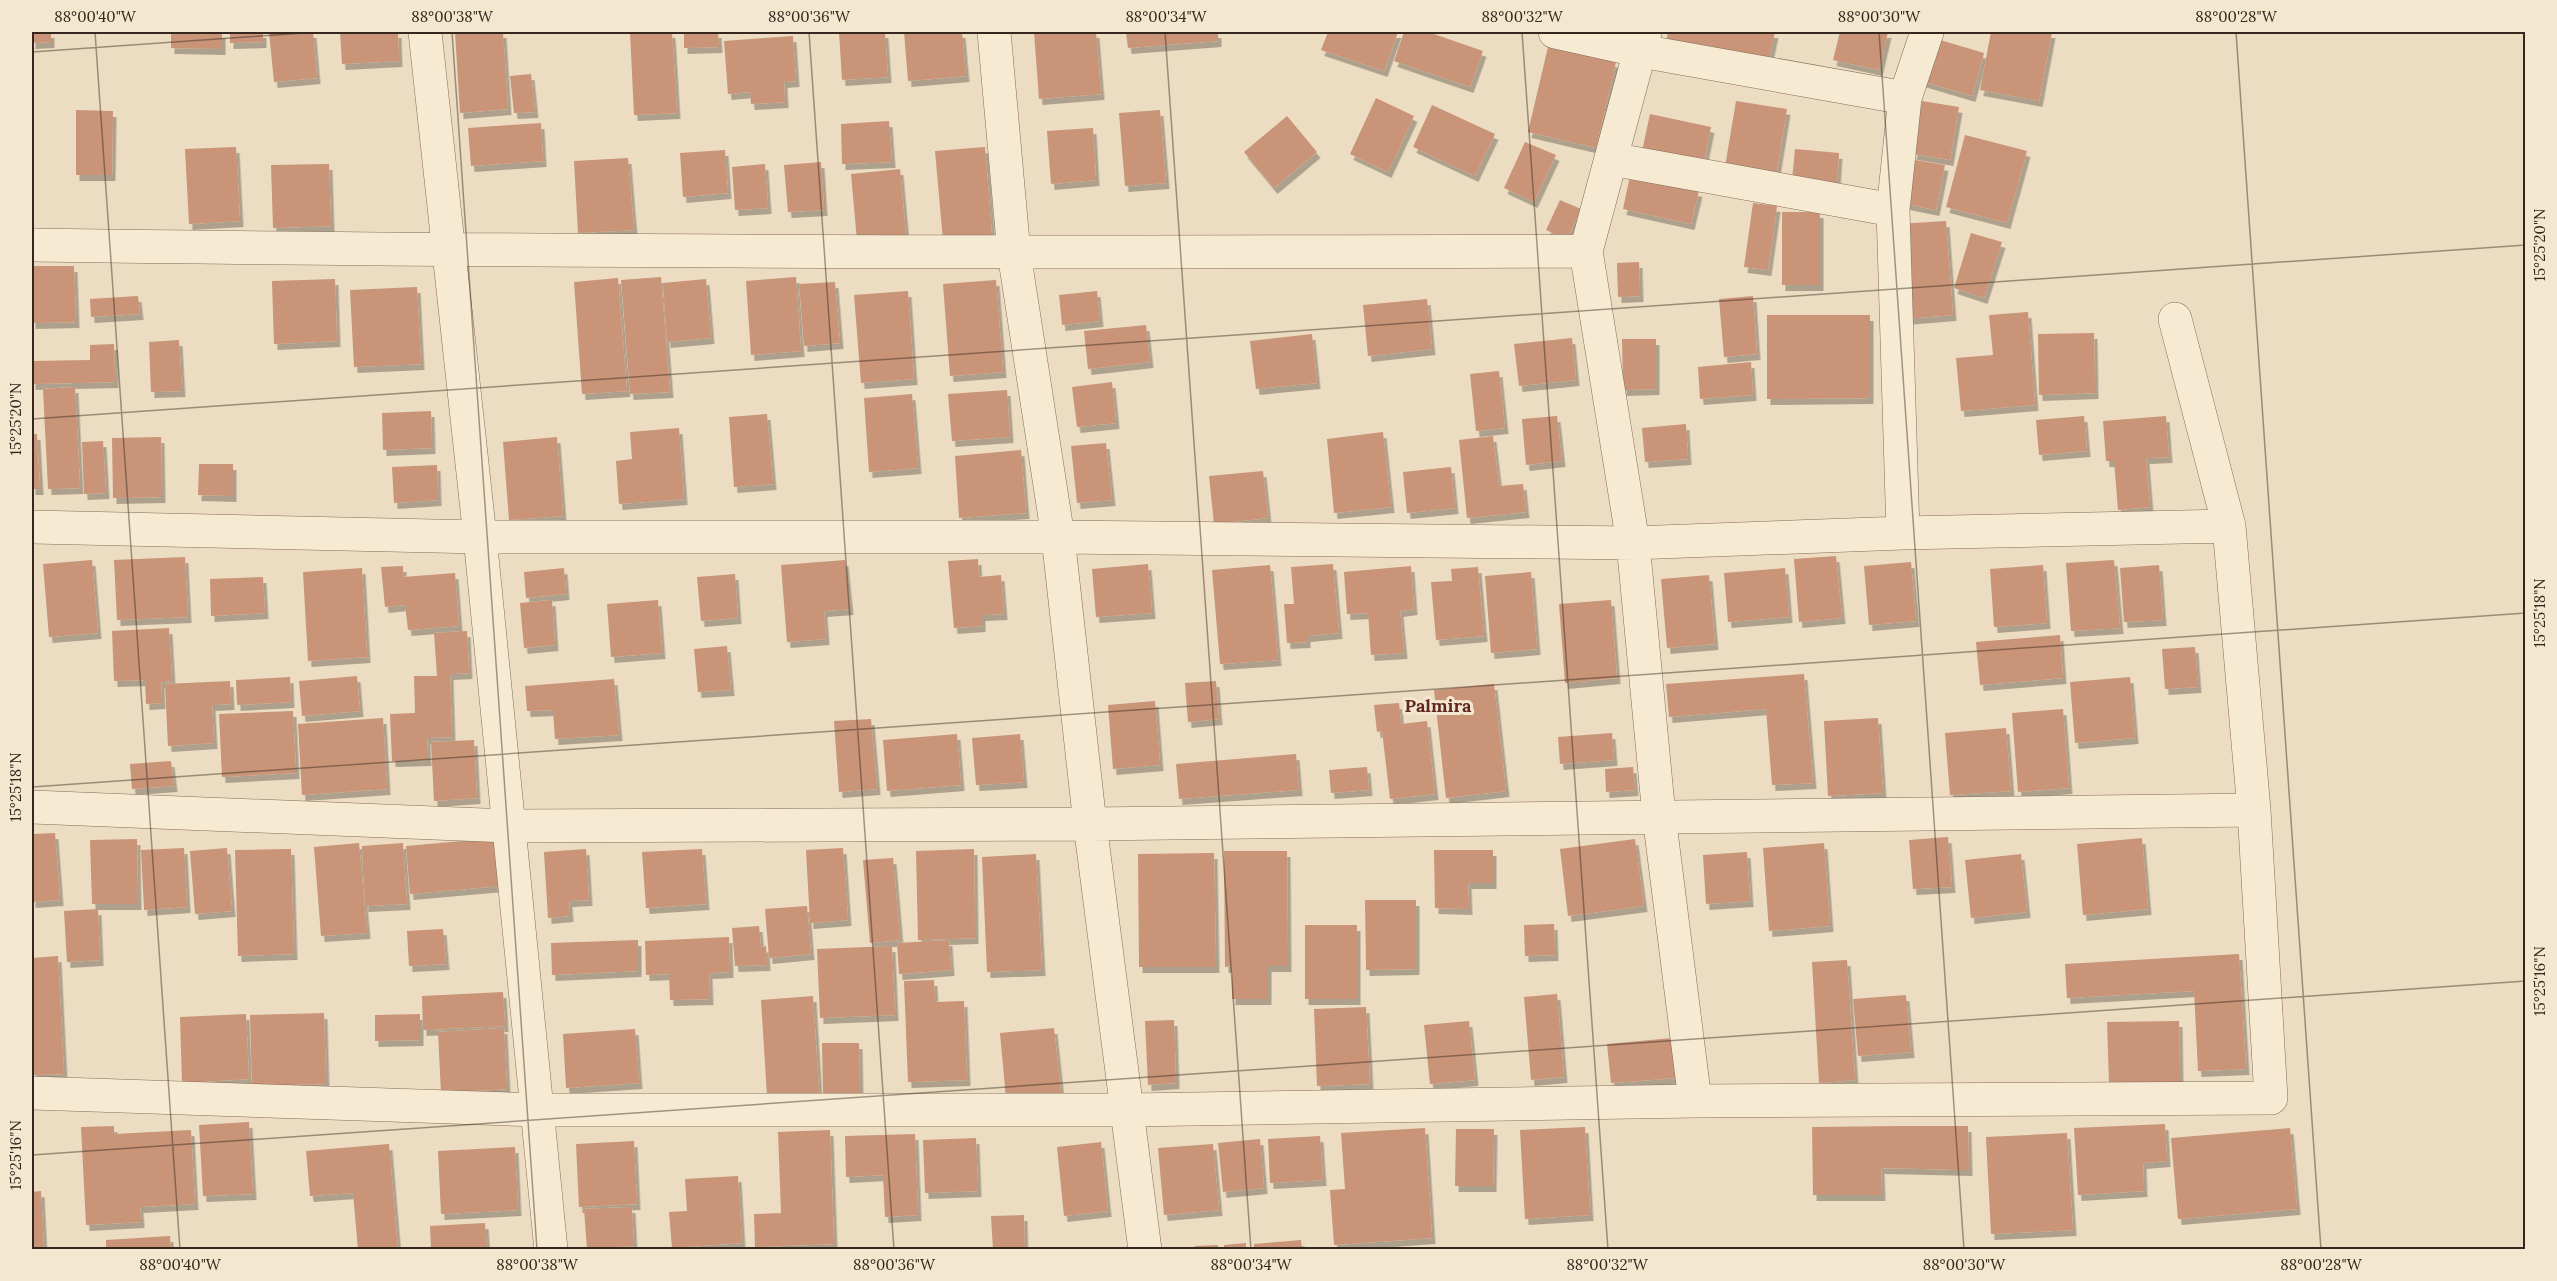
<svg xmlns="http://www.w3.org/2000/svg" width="2557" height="1281" viewBox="0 0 2557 1281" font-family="Lora,serif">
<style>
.building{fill:#c99478;filter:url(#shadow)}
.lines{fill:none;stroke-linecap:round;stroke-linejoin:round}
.minor-casing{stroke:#846d59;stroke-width:34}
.minor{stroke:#f7ead3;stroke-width:33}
.ticks{fill:none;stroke:#35271d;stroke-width:1.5;stroke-opacity:0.45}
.labels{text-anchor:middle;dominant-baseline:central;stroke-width:6;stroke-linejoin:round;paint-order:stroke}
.neighbourhood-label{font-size:18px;font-weight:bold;fill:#5f271e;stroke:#f4e7d0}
.neatline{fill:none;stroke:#35271d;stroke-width:2}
.ticks-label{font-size:15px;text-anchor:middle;fill:#35271d}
</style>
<defs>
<filter id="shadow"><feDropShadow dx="3.5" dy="6" stdDeviation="0" flood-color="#0004"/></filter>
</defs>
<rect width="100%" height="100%" fill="#ecdcc1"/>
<path class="building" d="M32,32H51V42L32,43Z
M171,32H222V49L171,48Z
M230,32H263V42L230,43Z
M269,32H313L317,78L274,82Z
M340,32H398L399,61L342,64Z
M455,32H503L508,109L460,113Z
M630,32H672L677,113L634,115Z
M684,32H718L719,47L684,48Z
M839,32H885L888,77L842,80Z
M904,32H962L966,76L908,81Z
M1034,32H1096L1101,94L1039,99Z
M1126,32H1218V41L1128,48Z
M1328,32H1398L1384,71L1321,50Z
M1404,32H1428L1483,51L1470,87L1394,61Z
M1668,32H1775L1767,69L1665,48Z
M1840,32H1888L1879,70L1833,60Z
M1991,32H2052L2039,101L1980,90Z
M793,36L796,81L784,82L785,102L751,104L750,92L728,94L724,41Z
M1930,37L1984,53L1972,96L1918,80Z
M1548,47L1616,62L1596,148L1528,132Z
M531,74L535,112L514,113L510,76Z
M1376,98L1414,116L1388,172L1350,154Z
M1736,101L1787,109L1776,176L1725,167Z
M1922,101L1959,107L1950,160L1913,154Z
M1432,105L1495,134L1475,176L1413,147Z
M76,110L113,111L112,175H76Z
M1160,110L1166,183L1125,186L1119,113Z
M1650,114L1711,127L1702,170L1641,156Z
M1287,116L1317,152L1274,188L1244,152Z
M889,121L892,162L842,164L841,124Z
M541,123L543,161L471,166L468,128Z
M1093,128L1096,180L1051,184L1047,131Z
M1965,135L2027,151L2007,223L1946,207Z
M1525,142L1556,155L1534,202L1504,188Z
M236,147L240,221L189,224L185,149Z
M985,147L992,237L943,241L935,151Z
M1795,149L1839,153L1836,195L1791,191Z
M725,150L728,193L683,197L680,153Z
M628,158L634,230L578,233L574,161Z
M1909,159L1945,165L1936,210L1901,203Z
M821,162L824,210L788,212L784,165Z
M329,164L331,226L273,228L271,165Z
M765,164L768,208L735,210L732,167Z
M900,169L906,236L857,241L851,174Z
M1630,176L1699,191L1691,224L1623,209Z
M1560,200L1581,209L1567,239L1546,230Z
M1753,203L1777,206L1768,270L1744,267Z
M1782,212H1820V285H1782Z
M1946,221L1953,315L1903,319L1897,224Z
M1971,233L2002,242L1984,298L1954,288Z
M1639,262L1640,296L1618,297L1617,263Z
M32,266H74L76,322L32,323Z
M661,277L670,392L630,394L621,280Z
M796,277L801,351L751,355L746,281Z
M618,278L627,391L582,394L574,282Z
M335,279L337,341L274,344L272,281Z
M706,279L711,338L667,342L663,283Z
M996,280L1003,372L950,376L943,284Z
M835,282L840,343L804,346L799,284Z
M417,287L421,364L354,367L350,290Z
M908,291L914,379L861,383L854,295Z
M1097,291L1100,321L1062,325L1059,295Z
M138,296L140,314L91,317L90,299Z
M1753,296L1757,354L1724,357L1719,299Z
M1427,299L1432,349L1368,356L1363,305Z
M2028,312L2035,405L1961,411L1956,358L1993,355L1989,315Z
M1767,315H1870V398L1767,399Z
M1146,325L1150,362L1088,369L1084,331Z
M2094,333L2095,393L2039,395L2038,334Z
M1312,334L1317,383L1256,389L1250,341Z
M1572,338L1576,380L1519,386L1514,344Z
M1622,339H1656V389L1623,390Z
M179,340L182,391L151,392L149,342Z
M114,344L115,382L32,384V361L90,360V345Z
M1751,362L1753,395L1700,399L1698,367Z
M1499,371L1505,428L1476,431L1470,374Z
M1112,382L1116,423L1077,427L1072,387Z
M75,387L80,488L48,489L43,389Z
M1007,390L1010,437L952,441L948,394Z
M912,394L918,468L869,472L864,398Z
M431,411L432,448L383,450L382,413Z
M767,414L773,484L734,487L729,417Z
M1557,416L1562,461L1526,465L1522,419Z
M2084,416L2087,451L2039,455L2036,420Z
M2166,416L2169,457L2146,458L2150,507L2118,510L2114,461H2106L2103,421Z
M1686,424L1688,459L1645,462L1642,428Z
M679,428L684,499L619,504L616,461L632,459L630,432Z
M1383,432L1391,507L1334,513L1327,439Z
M32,434H37L40,489H32Z
M1493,436L1499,486L1523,484L1526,512L1467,518L1459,440Z
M161,437L162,497L113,498L112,438Z
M557,437L563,516L509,520L503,442Z
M103,441L106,493L84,494L82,442Z
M1106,443L1112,500L1077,503L1071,446Z
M1021,450L1026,513L959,518L955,456Z
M199,464H233V496L198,495Z
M437,465L438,500L394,503L392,467Z
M1451,467L1455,508L1407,513L1403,472Z
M1263,471L1268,518L1214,524L1209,476Z
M1836,556L1842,618L1799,622L1794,559Z
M185,557L188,617L117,620L114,560Z
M978,559L979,577L1001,575L1004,614L982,615V626L954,628L948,561Z
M92,560L98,633L49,637L43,564Z
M845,560L850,609L824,611L826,639L787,642L781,565Z
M2114,560L2120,628L2071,631L2066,563Z
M1911,562L1916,621L1869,625L1864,566Z
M1148,564L1152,613L1096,617L1092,569Z
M1333,564L1339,633L1307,636V642L1287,643L1284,604H1294L1291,567Z
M1270,565L1278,660L1220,664L1212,570Z
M2043,565L2047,623L1994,627L1990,569Z
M2159,565L2163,620L2124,622L2120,568Z
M403,566V577L455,573L459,626L408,630L405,605L385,607L381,567Z
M1411,566L1414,609L1400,611L1404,653L1371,655L1368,613L1347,614L1344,572Z
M1478,567L1484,636L1436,640L1431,582L1452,581L1451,569Z
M362,568L367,657L308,661L303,572Z
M564,568L566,594L526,598L524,572Z
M1785,568L1789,617L1728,622L1724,573Z
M1531,572L1537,649L1491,653L1485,576Z
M735,574L738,618L701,621L697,577Z
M1709,575L1715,644L1667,648L1661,579Z
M263,577L265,613L211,616L210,579Z
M552,600L555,645L524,648L520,603Z
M658,600L662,653L611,657L607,604Z
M1611,600L1617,678L1565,683L1559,604Z
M169,628L172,681L161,682L162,703L146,704L145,680L114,681L112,631Z
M467,631L469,673L450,674L452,737L427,738L428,760L392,761L390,714L415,713L414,676H437L434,633Z
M2060,635L2063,678L1980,685L1976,642Z
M727,646L731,690L698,692L694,649Z
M2195,647L2198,687L2165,689L2162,649Z
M1804,674L1813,783L1772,785L1766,709L1669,717L1666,684Z
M357,676L360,711L302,716L299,681Z
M290,677L291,702L237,705L236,680Z
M2130,677L2135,738L2075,743L2070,682Z
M614,679L619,735L555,739L553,710L527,711L525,686Z
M230,681L231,704L212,705L214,743L168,746L165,684Z
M1216,681L1219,719L1188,722L1185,683Z
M1494,684L1506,791L1446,798L1434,690Z
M1155,701L1160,765L1113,769L1108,705Z
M1399,703L1401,724L1427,721L1435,794L1390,799L1382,731L1377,732L1374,705Z
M2063,709L2069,788L2018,792L2012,713Z
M293,711L296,773L222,777L219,714Z
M383,718L387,789L302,795L298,724Z
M1878,718L1883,793L1828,796L1824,721Z
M871,719L877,789L839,792L834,721Z
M2006,728L2011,791L1950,795L1945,733Z
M1612,733L1614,760L1560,764L1558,737Z
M957,734L961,785L887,791L883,740Z
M1020,734L1024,782L976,785L972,738Z
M474,740L477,798L434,801L431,742Z
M1296,754L1299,790L1179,799L1176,764Z
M171,761L174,786L132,789L130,764Z
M1367,767L1369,790L1331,793L1329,770Z
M1633,767L1635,790L1606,792L1605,769Z
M55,833L60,900L32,902V834Z
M1948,837L1952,887L1913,889L1909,840Z
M496,838L500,886L410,894L406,846Z
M2142,838L2148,909L2083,915L2077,844Z
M137,839L138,904H92L90,840Z
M1635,839L1644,906L1568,916L1560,849Z
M359,843L367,933L321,936L314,847Z
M403,843L407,904L365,906L362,846Z
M1824,843L1830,926L1769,931L1763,848Z
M184,848L187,907L144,910L141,850Z
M227,848L232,911L195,914L190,851Z
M843,848L848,920L810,923L806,850Z
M291,849L294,954L238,956L235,850Z
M586,849L589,900L569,901L570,916L548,918L544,852Z
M702,849L706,904L646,908L642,852Z
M974,849L975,938L918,940L916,851Z
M1434,850H1493V883H1468L1469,909L1435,908Z
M1224,851H1287L1288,966H1268V999H1232V966L1225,967Z
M1747,852L1750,901L1706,904L1703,855Z
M1214,853L1216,967H1139L1138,854Z
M1036,854L1042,970L987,972L982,857Z
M2021,854L2027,912L1971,918L1965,860Z
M893,858L900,940L870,943L863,860Z
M1365,900H1416V969L1366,970Z
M807,906L811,954L769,958L765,909Z
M98,909L100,960L67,962L64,911Z
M1554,924L1555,955L1525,956L1524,925Z
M1305,925H1357V999H1305Z
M759,926L761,947L766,946L767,965L735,966L732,928Z
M443,929L446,964L409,966L407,931Z
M729,937L730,972L709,973L710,999L670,1000L669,974L646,975L645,941Z
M638,940V971L552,975L551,943Z
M949,940L951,970L899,974L897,943Z
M892,946L895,1015L820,1018L817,949Z
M2239,954L2246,1069L2198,1071L2194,991L2067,998L2065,964Z
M58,956L64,1074L32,1075V958Z
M1847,960L1855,1080L1819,1083L1812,962Z
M934,980L935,1002L964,1001L967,1080L908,1082L904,981Z
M503,992L505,1026L423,1030L422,996Z
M1557,994L1564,1077L1531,1080L1524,997Z
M1906,995L1911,1052L1858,1056L1853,999Z
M813,996L819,1093L767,1096L761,1000Z
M1366,1007L1370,1084L1317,1086L1314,1009Z
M324,1013L326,1084L252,1086L250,1015Z
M246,1014L249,1079L182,1083L180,1017Z
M420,1014V1040L375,1041V1015Z
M1174,1020L1176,1083L1148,1085L1145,1021Z
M1469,1021L1475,1080L1430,1084L1424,1025Z
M2179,1021L2180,1082L2109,1083L2107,1022Z
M504,1028L507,1089L441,1093L438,1032Z
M1054,1028L1061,1093L1006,1099L1000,1033Z
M635,1029L639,1083L566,1088L563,1034Z
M1672,1038L1676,1078L1611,1083L1607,1044Z
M822,1043H859L860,1094H823Z
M249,1122L253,1194L203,1196L199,1125Z
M2165,1124L2167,1161L2143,1163L2144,1191L2078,1195L2074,1128Z
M114,1126V1134L191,1130L195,1204L140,1207L141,1222L86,1225L81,1127Z
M1899,1126H1968L1969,1170L1881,1168L1882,1195H1813L1812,1127Z
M1585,1127L1590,1215L1525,1219L1520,1130Z
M1425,1128L1432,1238L1334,1245L1330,1190L1345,1189L1341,1133Z
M2290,1128L2297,1209L2178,1219L2171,1138Z
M1456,1129H1494L1493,1186H1455Z
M830,1130L834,1244L755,1247L754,1214L781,1213L778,1132Z
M2067,1133L2073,1230L1991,1234L1986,1137Z
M915,1134L918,1215L885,1217L883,1175L846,1177L845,1136Z
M1320,1136L1323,1180L1270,1183L1268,1139Z
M976,1138L978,1191L925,1193L923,1140Z
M1260,1139L1264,1188L1223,1192L1218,1143Z
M634,1141L637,1204L579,1207L576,1144Z
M1101,1142L1108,1211L1064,1216L1057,1147Z
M389,1144L398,1250H358L353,1193L310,1196L306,1151Z
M1213,1144L1219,1210L1164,1215L1158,1148Z
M515,1147L518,1210L441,1214L438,1151Z
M738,1176L742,1243L672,1248L669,1212L687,1211L685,1179Z
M41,1191L44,1250H32V1192Z
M632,1207L634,1246L587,1249L584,1209Z
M1024,1215L1025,1250H993L991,1216Z
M485,1223L487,1250H431L430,1226Z
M170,1236L171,1250H106V1240Z
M1301,1240L1302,1250H1254V1244Z
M1246,1243V1250H1224V1245Z
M1218,1245V1250H1195V1246Z"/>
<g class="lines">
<defs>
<path id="minor" d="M425,32L480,537L551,1250
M994,32L1014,253L1058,537L1090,824L1145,1250
M1555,32L1641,51L1905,98
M1645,32L1586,251L1633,543L1659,816L1695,1101
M1611,159L1893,210
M32,245C550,252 1068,253 1586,251
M32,527L480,537H1058L1633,543L1903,533L2229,526
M1903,533L1893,210L1905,98L1927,32
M32,807L509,826L1090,824L2254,810
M32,1093L537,1110H1129L1695,1101L2271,1098L2254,810L2229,526L2175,319"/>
</defs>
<use href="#minor" class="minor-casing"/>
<use href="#minor" class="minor"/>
</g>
<path class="ticks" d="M95,32L180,1250M452,32L537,1250M809,32L894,1250M1165,32L1251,1250M1522,32L1608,1250M1879,32L1964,1250M2236,32L2321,1250M32,52L318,32M32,419L2526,245M32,787L2526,613M32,1155L2526,981"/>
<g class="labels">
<g class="neighbourhood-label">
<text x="1438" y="705">Palmira</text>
</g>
</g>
<rect width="2557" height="1281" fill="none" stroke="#f4e7d0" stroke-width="66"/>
<rect x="33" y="33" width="2491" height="1215" class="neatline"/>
<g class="ticks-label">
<text x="95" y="22">88°00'40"W</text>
<text x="452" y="22">88°00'38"W</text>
<text x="809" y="22">88°00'36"W</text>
<text x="1166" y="22">88°00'34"W</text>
<text x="1522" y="22">88°00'32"W</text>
<text x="1879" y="22">88°00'30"W</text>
<text x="2236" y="22">88°00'28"W</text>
<text transform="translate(2540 245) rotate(-90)" y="5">15°25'20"N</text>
<text transform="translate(16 419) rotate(-90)" y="5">15°25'20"N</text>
<text transform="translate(2540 613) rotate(-90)" y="5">15°25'18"N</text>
<text transform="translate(16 787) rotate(-90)" y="5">15°25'18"N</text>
<text transform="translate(2540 981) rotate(-90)" y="5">15°25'16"N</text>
<text transform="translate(16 1155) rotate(-90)" y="5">15°25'16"N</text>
<text x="180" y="1270">88°00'40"W</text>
<text x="537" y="1270">88°00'38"W</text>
<text x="894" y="1270">88°00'36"W</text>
<text x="1251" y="1270">88°00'34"W</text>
<text x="1607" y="1270">88°00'32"W</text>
<text x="1964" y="1270">88°00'30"W</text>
<text x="2321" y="1270">88°00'28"W</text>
</g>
</svg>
